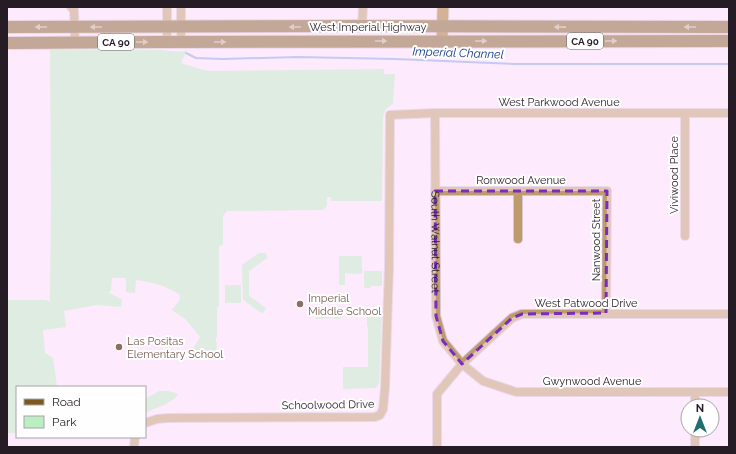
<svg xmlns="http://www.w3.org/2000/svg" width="736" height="454" viewBox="0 0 736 454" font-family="Raleway,sans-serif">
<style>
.green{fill:#bbefc2}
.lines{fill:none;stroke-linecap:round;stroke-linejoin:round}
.stream{stroke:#80a4ea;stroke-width:2}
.street-casing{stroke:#d6c5d5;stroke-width:10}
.secondary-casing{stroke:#d6c5d5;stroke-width:13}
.primary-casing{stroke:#d6c5d5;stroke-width:14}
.street{stroke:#be9b6b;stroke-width:8}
.secondary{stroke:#a37019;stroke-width:11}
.primary{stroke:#7d5920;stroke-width:12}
.oneway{fill:#beac8f}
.marked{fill:none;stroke:#7b2cbf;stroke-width:3;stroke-dasharray:8 5;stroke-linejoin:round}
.education-dot{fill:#8d6e63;stroke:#fefefe;stroke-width:1.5}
.labels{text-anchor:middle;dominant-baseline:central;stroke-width:4;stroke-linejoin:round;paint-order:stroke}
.shield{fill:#fefefe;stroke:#666066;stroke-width:1}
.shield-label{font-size:10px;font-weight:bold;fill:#251c25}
.street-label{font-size:11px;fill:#251c25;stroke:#fefefe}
.education-label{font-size:11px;fill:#785e54;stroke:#fefefe;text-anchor:start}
.water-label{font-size:12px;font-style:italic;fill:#143988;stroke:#fefefe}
</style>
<rect width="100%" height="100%" fill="#fdeafc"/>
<path class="green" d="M50,49L68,50H162C169,51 180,53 187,50L181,63L200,69L210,71L384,69V74H395L393,104L386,109L383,116L382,201H331V197H327V206L323,210L227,211L223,216V245L219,246V306L217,308V337H216V342H217L216,354L215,356L206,351L203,352L197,357L189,356L200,337L199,335L197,334V333L185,319L172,310L179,301L180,297V295C167,286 152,282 136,280L135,293L126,292V278H112L111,291H109V293L122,299L121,307L97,305L64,311L66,327L43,330L45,353L53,358L57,387H17V433H7V300H47V301H50L51,195Z
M259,253H266L267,258L249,271V296L266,308L263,313H262L251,306V305H250L243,299L242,265Z
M339,256H362V274L345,273V285H339Z
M364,271H382V286H371V288H364Z
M225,285H241V303H225Z
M316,308L341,309V319H334V318L316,319Z
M367,309H379L382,313L379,384L377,386L376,388L343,389V367H368V327H367Z
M159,391H168L178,394C171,405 156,407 145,413V399Z"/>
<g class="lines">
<path class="stream" d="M186,53L196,58L223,59L298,57L395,59L515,64H729"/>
<defs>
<g id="street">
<path d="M71,7L74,10L75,42"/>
<path d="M167,7V42"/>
<path d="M181,7V42"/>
<path d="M362,26L363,7"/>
<path id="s1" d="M435,113L436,316L443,341L462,364L483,381L516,392H729"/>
<path d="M435,191H607L606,313"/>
<path d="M518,191V239"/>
<path d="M685,236V113"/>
<path d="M695,392V406"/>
<path d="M145,423L157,419L168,418L375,417L380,415L383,409L385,388L389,267L390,115L435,113H729"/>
<path d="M695,430V447"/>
<path d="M134,447L135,437"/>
<path d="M437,447V394L462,364L512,318L522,314H729"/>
</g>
<path id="secondary" d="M442,41L443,7"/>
<path id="primary" d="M7,27L362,26L729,27
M7,43L158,42L729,41"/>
</defs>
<use href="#street" class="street-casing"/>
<use href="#secondary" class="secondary-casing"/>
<use href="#primary" class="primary-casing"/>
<use href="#street" class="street"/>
<use href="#secondary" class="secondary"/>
<use href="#primary" class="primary"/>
</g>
<defs><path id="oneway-solid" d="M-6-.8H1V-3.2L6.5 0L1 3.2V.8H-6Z"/></defs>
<g class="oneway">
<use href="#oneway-solid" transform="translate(41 27) rotate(-180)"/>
<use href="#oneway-solid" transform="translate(96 27) rotate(180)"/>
<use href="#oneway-solid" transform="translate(295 27) rotate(180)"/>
<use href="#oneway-solid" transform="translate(560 27) rotate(-179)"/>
<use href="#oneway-solid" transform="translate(690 27) rotate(-180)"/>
<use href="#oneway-solid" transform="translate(381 41)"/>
<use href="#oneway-solid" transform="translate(481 41)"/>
<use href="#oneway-solid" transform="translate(611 41)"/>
<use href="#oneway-solid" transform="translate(142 42)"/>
<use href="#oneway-solid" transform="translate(220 42)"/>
</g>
<path d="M0 0H736V454H0ZM435,191H607L606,313L522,314L512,318L462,364L443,341L436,316Z" fill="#fdeafc" fill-opacity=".55" fill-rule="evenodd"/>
<path class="marked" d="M435,191H607L606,313L522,314L512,318L462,364L443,341L436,316Z"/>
<g class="education-dot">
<circle cx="300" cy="304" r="4"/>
<circle cx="119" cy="347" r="4"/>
</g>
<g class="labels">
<g class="shield">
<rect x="567" y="33" width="36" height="16" rx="3"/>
<rect x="98" y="34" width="36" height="16" rx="3"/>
</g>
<g class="shield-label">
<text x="585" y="41">CA 90</text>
<text x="116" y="42">CA 90</text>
</g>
<g class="street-label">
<text x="368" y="27">West Imperial Highway</text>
<text x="559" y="102">West Parkwood Avenue</text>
<text transform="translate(674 175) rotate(-90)">Viviwood Place</text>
<text x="521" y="180">Ronwood Avenue</text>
<text transform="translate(596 240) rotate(-90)">Nanwood Street</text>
<text stroke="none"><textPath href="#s1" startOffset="129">South Walnut Street</textPath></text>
<text x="586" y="303">West Patwood Drive</text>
<text x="592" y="381">Gwynwood Avenue</text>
<text transform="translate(328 405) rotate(-1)">Schoolwood Drive</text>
</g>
<g class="education-label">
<text x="308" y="298">Imperial<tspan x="308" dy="13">Middle School</tspan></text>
<text x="127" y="341">Las Positas<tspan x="127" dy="13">Elementary School</tspan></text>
</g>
<g class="water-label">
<text transform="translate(458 53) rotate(2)">Imperial Channel</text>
</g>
</g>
<rect width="736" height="454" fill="none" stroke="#251c25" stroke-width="16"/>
<rect x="16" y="386" width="130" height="52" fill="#fefefe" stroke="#a7a4a7"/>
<rect x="24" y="399" width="20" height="6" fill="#7d5920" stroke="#a7a4a7"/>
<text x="52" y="406" font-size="12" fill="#251c25">Road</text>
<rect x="24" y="416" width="20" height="12" fill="#bbefc2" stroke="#a7a4a7"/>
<text x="52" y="426" font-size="12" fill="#251c25">Park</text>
<g transform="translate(700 418)"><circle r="19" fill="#fefefe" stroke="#a7a4a7"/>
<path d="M0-3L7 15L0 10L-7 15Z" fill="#216d6f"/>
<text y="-6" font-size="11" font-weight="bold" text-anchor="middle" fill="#251c25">N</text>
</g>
</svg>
